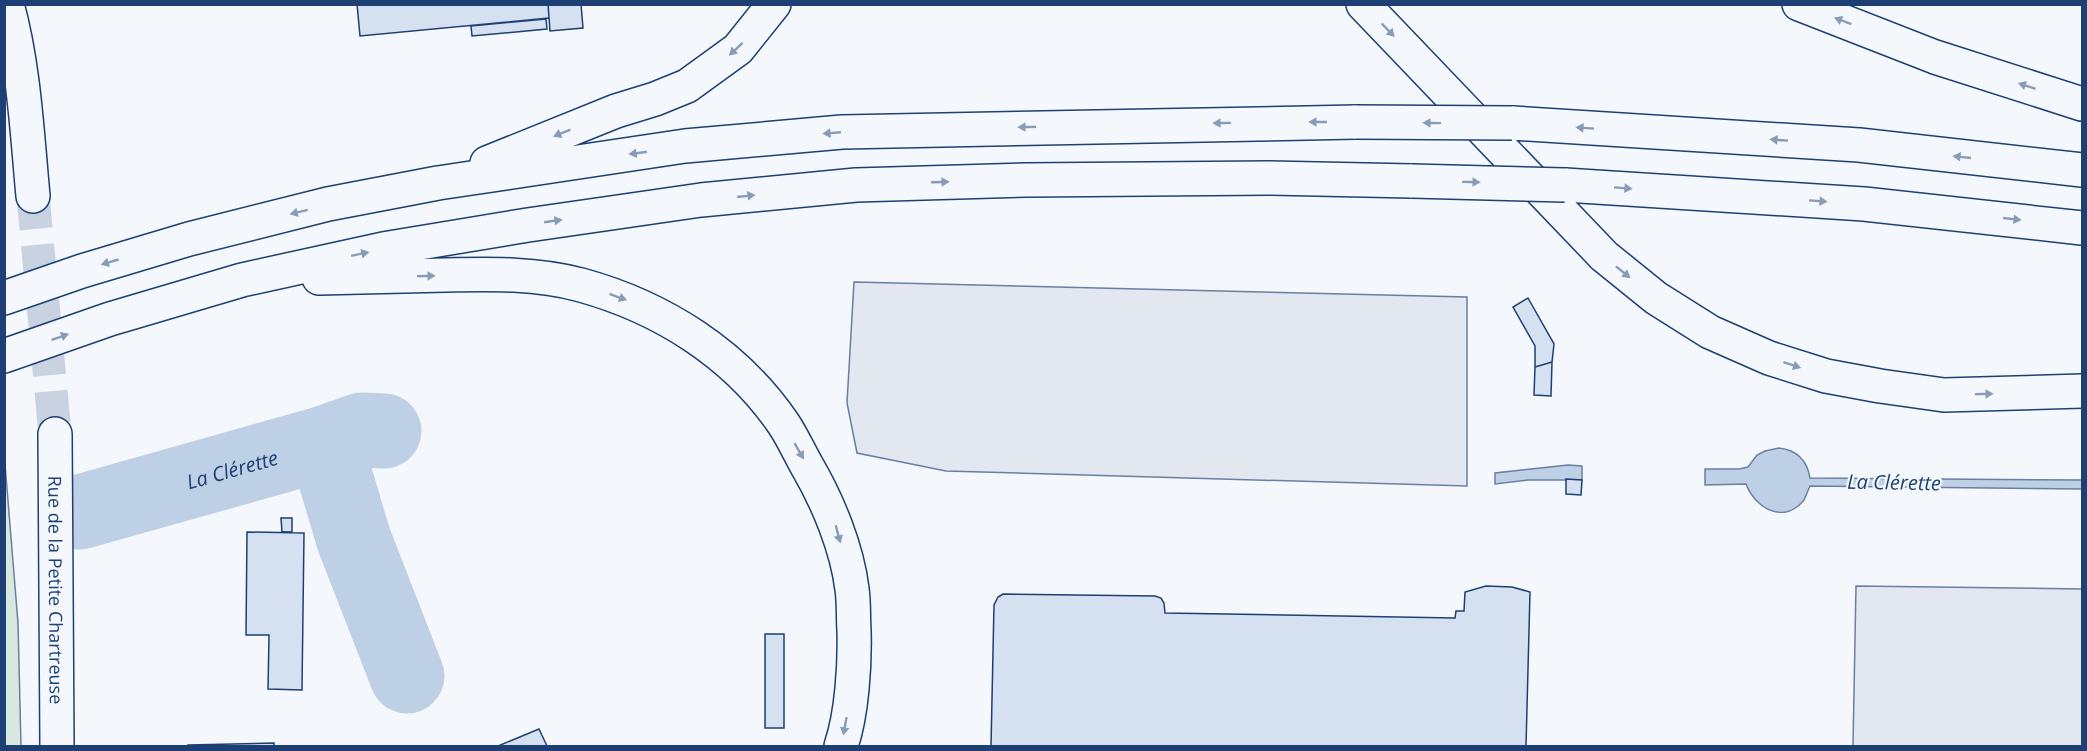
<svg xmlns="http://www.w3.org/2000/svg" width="2087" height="751" viewBox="0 0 2087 751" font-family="'Open Sans',sans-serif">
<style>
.green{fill:#d7e8df;stroke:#687fa3;stroke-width:1.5}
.parking{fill:#e3e8f0;stroke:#687fa3;stroke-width:1.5}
.water{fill:#bed0e5;stroke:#687fa3;stroke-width:1.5}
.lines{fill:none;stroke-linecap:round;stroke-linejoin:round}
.river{stroke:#bed0e5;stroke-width:75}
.building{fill:#d5e0f0;stroke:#1d3f73;stroke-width:1.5}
.minor-tunnel{stroke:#c9d2e0;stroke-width:33;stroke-dasharray:33 16;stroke-linecap:butt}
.minor-casing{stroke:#1d3f73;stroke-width:36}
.highway-casing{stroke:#1d3f73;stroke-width:36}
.minor{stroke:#f4f7fb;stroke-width:33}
.highway{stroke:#f4f7fb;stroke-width:33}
.highway-bridge-casing{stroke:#1d3f73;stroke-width:36;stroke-linecap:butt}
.highway-bridge{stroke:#f4f7fb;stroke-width:33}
.oneway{fill:#889bb7}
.labels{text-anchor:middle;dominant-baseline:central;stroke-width:4.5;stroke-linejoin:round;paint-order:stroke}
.street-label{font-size:18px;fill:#1d3f73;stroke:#f4f7fb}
.water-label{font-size:20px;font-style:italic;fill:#1d3f73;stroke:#f4f7fb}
</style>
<rect width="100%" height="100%" fill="#f4f7fb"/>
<path class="green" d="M5,464L18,623L21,746H5Z"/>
<path class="parking" d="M854,282L1467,297V486L946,471L857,453L847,403Z
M1856,586L2082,589V746H1853Z"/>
<path class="water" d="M1779,448C1797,450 1807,460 1810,478L2082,480V489L1810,486C1808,490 1806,496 1804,500C1784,525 1755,508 1746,484L1705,485V469H1739L1748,467L1757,455L1765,451Z
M1568,465L1582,466V480H1528L1495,484V473Z"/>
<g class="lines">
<g class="river">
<path d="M325,443L354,540L407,676"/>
<path id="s1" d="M80,512L325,443L362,430L384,431"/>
</g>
</g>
<path class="building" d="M357,4H548L549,18L360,36Z
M548,4H581L583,28L550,31Z
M546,19L547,29L472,36L471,26Z
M1528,298L1554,344L1552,362L1535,367V346L1513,307Z
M1552,362L1551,396L1534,395L1535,367Z
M1566,479L1582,480L1581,495L1566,494Z
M281,518H292V532H282Z
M247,532L304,533L302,690L268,689L269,635H246Z
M1486,586L1512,587L1530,592L1526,746H991L994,605L998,597L1003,594L1155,596L1161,598L1164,603L1165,613L1455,618L1456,611H1464L1465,592Z
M765,634H784V728H765Z
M539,729L547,746H498Z
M274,743V746H188V745Z"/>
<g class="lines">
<path class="minor-tunnel" d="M33,196L55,434"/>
<defs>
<g id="minor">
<path d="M7,4C24,66 27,132 33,196"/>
<path id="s2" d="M55,434L57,746"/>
</g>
<path id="highway" d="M1363,4L1604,256L1656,298L1710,332L1769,358L1826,376L1880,386L1944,395L2082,391
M1799,4L1935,57L2082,104
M1512,123L1859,145L2082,170
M487,163L616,111L655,99L687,86L738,49L774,4
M1565,185L1864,204L2082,228
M319,278C361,277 403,276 446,275C491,274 537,273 581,285C661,307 735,353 783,423C792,436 799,452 807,466C828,502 847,548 852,589C854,602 853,616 854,630C855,664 852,714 841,746
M4,298L82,271L189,239L328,204L438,183L685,146L842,132L1356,122
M4,356L110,319L242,280L383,249L528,225L701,200L856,185L1026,180L1270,178L1412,181"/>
</defs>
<use href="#minor" class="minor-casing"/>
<use href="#highway" class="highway-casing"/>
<use href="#minor" class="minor"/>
<use href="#highway" class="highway"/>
<defs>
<path id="highway-bridge" d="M1356,122L1512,123
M1412,181L1565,185"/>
</defs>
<use href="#highway-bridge" class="highway-bridge-casing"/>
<use href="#highway-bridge" class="highway-bridge"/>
</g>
<defs><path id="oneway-solid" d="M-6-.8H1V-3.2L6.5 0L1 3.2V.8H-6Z" transform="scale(1.5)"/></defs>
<g class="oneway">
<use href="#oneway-solid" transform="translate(1843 21) rotate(-159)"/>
<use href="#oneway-solid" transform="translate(1388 30) rotate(46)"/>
<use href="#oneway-solid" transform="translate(736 49) rotate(137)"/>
<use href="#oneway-solid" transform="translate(2027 86) rotate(-162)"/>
<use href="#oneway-solid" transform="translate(1318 122) rotate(180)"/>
<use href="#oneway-solid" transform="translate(1222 123) rotate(179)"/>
<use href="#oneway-solid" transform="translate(1432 123) rotate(-179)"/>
<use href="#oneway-solid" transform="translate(1027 127) rotate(179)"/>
<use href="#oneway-solid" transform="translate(1585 128) rotate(-176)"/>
<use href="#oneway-solid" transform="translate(562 133) rotate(158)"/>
<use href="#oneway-solid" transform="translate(832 133) rotate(175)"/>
<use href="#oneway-solid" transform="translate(1779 140) rotate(-176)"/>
<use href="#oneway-solid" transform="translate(638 153) rotate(172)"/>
<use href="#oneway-solid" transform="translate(1962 157) rotate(-174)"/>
<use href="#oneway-solid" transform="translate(940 182) rotate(-2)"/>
<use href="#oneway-solid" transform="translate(1471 182) rotate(1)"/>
<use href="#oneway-solid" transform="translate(1623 188) rotate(4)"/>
<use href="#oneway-solid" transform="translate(746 196) rotate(-6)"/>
<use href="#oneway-solid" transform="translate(1818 201) rotate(4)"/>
<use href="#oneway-solid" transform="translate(299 212) rotate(166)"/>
<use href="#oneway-solid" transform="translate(2012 219) rotate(6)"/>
<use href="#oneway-solid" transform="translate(553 221) rotate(-8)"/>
<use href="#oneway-solid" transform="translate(360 254) rotate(-12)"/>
<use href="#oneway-solid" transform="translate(110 262) rotate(164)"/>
<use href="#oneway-solid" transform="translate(1623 272) rotate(39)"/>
<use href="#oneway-solid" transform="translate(426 276) rotate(-1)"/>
<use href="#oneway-solid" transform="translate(618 297) rotate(20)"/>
<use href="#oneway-solid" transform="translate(60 337) rotate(-19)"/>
<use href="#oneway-solid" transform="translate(1792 365) rotate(18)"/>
<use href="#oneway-solid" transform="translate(1984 394) rotate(-1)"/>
<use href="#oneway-solid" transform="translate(799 451) rotate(60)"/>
<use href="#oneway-solid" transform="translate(838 534) rotate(75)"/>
<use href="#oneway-solid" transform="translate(845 726) rotate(100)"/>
</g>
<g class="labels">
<g class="street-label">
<text stroke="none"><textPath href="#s2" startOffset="156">Rue de la Petite Chartreuse</textPath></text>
</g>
<g class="water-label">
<text stroke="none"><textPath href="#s1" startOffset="158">La Clérette</textPath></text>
<text transform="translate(1894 482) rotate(1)">La Clérette</text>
</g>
</g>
<rect width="2087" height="751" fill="none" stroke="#1d3f73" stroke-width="12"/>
</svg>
